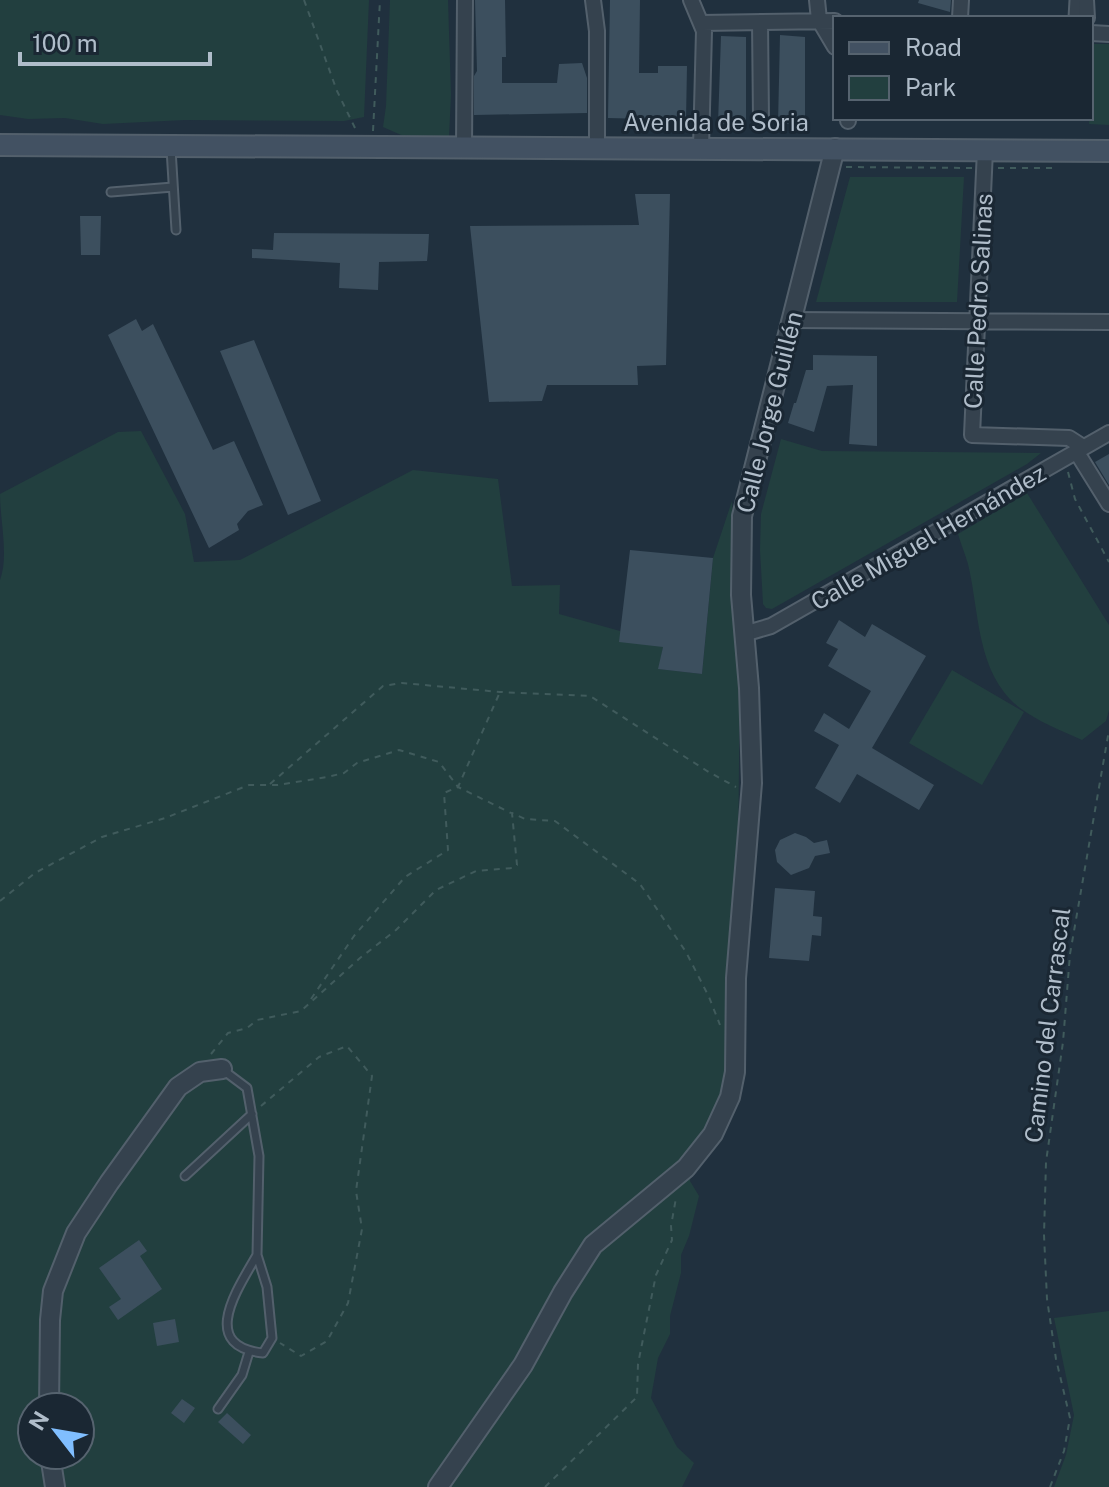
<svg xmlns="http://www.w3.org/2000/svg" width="1109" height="1487" viewBox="0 0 1109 1487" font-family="'Public Sans',sans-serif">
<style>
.green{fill:#223f3f;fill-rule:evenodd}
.building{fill:#3c4f5e}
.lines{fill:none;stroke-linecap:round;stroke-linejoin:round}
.service-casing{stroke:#53606c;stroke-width:11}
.pedestrian-casing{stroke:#53606c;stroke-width:15}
.minor-casing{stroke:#53606c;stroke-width:18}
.tertiary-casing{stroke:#53606c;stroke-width:22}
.secondary-casing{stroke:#53606c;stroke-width:24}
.path{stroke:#405b5c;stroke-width:2;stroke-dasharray:6 6;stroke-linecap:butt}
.service{stroke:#35424e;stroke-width:7}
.pedestrian{stroke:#35424e;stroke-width:11}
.minor{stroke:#35424e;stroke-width:14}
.tertiary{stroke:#35424e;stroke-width:18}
.secondary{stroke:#425162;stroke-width:20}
.labels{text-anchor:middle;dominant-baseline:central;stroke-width:6;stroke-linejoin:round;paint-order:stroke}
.street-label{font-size:24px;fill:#b0bdca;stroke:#1a2733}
</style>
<rect width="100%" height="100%" fill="#20303e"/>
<path class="green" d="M0,0H369L364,117L344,121L185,120L103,124L65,118L28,119L0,115Z
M390,0H448L451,95L449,137L408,138L383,127L386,106Z
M1091,44H1109V125L1089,124Z
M850,177H964L957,302H816Z
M141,431L185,514L194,562L240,560L413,470L498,479L512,586L560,585L559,614L620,631L663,647L659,669L702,674L713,558L732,501L740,657L738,868L727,1070L716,1115L694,1149L690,1181L699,1196L689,1236L681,1255V1273L670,1316V1334L658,1358L651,1398L677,1447L694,1463L682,1487H0V580C9,556 0,521 0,494L118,432ZM32,1407H80V1455H32Z
M781,439L822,451L1041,453L1027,464L772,609L766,608L763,604L760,550L761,514Z
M1027,493L1109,625V710L1106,721L1082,740C1060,730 1039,722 1020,708C976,673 980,614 968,564C965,554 961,544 958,534Z
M952,670L1024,712L982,785L909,743Z
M1109,1311V1487H1054L1066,1455L1074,1415L1054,1318Z"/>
<path class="building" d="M475,0H505L506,57H502V83H557L559,64L582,63L587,78V113L474,115V76L477,71Z
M610,0H640L639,73H658V66H687L686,120L608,118Z
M919,0H951L950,12L918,3Z
M780,35L805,37V124H778Z
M721,36L746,37V125L718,124Z
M635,194H670L666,365L637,366L638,385H547L542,401L489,402L470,226L639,225Z
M80,216H101L100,255H81Z
M274,233L429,234L428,251L427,261L379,262L378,290L339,288L340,263L252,258V249L273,250Z
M136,319L142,331L153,324L213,450L234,441L263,505L248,511L237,524L239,530L209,548L108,335Z
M254,340L321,501L288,515L220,351Z
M813,355L877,356V446L849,444L853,385L827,386L814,432L788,423L794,403H796L806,370H813Z
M1109,454V485L1095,462Z
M630,550L713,558L702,674L658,669L663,647L619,642Z
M839,620L865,637L872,624L926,656L872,748L934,785L919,810L857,774L840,803L815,788L839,745L814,731L824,713L849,729L871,691L828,666L838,649L826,643Z
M795,833L806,837L814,843L827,840L830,853L815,856L809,868L791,875L777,862L775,850L780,840Z
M775,888L815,891L813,916L822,917L821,936L812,935L809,961L769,958Z
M139,1240L147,1251L140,1256L162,1289L118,1320L109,1307L121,1299L99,1268Z
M175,1319L179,1342L157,1346L153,1323Z
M182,1399L195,1408L184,1423L171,1413Z
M227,1413L251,1435L243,1444L218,1422Z"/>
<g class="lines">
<defs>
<path id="service" d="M171,149L176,230
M111,192L173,187
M223,1070L247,1088L259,1156L257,1255
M185,1176L252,1114
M257,1255L267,1287L272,1338L263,1353C197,1346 239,1287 257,1255Z
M218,1409L242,1375L249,1352"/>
<path id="pedestrian" d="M1075,18L1076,0"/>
<path id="minor" d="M593,0L597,31V148
M691,0L704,31L701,148
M817,0L819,20L835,47
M1086,0L1087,18
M960,18L961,0
M760,22L761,119
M702,23L835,21
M1091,33L1109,34
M848,118V121
M464,148L465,0
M985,150L972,435L1069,438L1083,447
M791,320L1109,322
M1076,451L1109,504
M744,634L771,626L1109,433"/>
<path id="tertiary" d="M49,1407L50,1320L53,1291L76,1233L109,1183L178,1087L200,1072L222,1069
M50,1455L55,1487
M438,1487L523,1365L563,1292L593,1245L686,1168L713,1134L730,1097L735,1072L736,978L752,783L749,688L741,595L742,516L835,148"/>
<path id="secondary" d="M0,145L1109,151"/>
</defs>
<use href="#service" class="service-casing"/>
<use href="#pedestrian" class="pedestrian-casing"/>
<use href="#minor" class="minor-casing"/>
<use href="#tertiary" class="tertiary-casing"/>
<use href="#secondary" class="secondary-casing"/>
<path class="path" d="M304,0L337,91L355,128
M373,131L380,0
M846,167L972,168
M998,168H1056
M1068,472L1075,499L1109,562
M270,784L383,686L402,683L500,692L590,696L707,771L736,787
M0,901L35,873L102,837L165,818L249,785H278L327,777L344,773L357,763L399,750L439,762L458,787L511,813
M311,999L354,936L405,877L448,850L444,793L458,787L500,692
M211,1054L228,1033L247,1028L257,1020L301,1011L360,958L396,930L436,890L476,871L513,868L517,865L512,813L525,819L555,821L640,884L686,952L709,997L720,1025
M261,1106L319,1057L347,1046L372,1076L356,1191L362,1229L348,1303L327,1341L301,1356L280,1343
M545,1487L637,1397L638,1364L647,1319L656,1275L672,1240L671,1226L676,1198
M1050,1487L1064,1451L1070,1418L1056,1359L1047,1299L1044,1235L1046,1162L1063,1042L1070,954L1109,730"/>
<use href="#service" class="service"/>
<use href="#pedestrian" class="pedestrian"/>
<use href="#minor" class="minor"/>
<use href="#tertiary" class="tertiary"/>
<use href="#secondary" class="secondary"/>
</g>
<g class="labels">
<g class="street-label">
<text x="716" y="122">Avenida de Soria</text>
<text transform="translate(978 301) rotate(-87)">Calle Pedro Salinas</text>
<text transform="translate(769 412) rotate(-76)">Calle Jorge Guillén</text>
<text transform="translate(928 537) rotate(-30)">Calle Miguel Hernández</text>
<text transform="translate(1047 1025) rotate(-83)">Camino del Carrascal</text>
</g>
</g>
<rect x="833" y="16" width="260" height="104" fill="#1a2733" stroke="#56636f" stroke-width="2"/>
<rect x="849" y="42" width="40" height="12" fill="#425162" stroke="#56636f" stroke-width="2"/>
<text x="905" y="56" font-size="24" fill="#b0bdca">Road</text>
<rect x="849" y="76" width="40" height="24" fill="#223f3f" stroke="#56636f" stroke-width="2"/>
<text x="905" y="96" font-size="24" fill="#b0bdca">Park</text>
<g transform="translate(56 1431) rotate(301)"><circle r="38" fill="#1a2733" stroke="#56636f" stroke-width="2"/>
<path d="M0-6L14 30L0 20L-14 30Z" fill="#80beff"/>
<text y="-12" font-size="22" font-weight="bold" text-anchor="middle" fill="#b0bdca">N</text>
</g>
<path d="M20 52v12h190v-12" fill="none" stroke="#b0bdca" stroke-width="4"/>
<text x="32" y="52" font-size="24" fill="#b0bdca" stroke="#1a2733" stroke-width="6" paint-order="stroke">100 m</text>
</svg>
